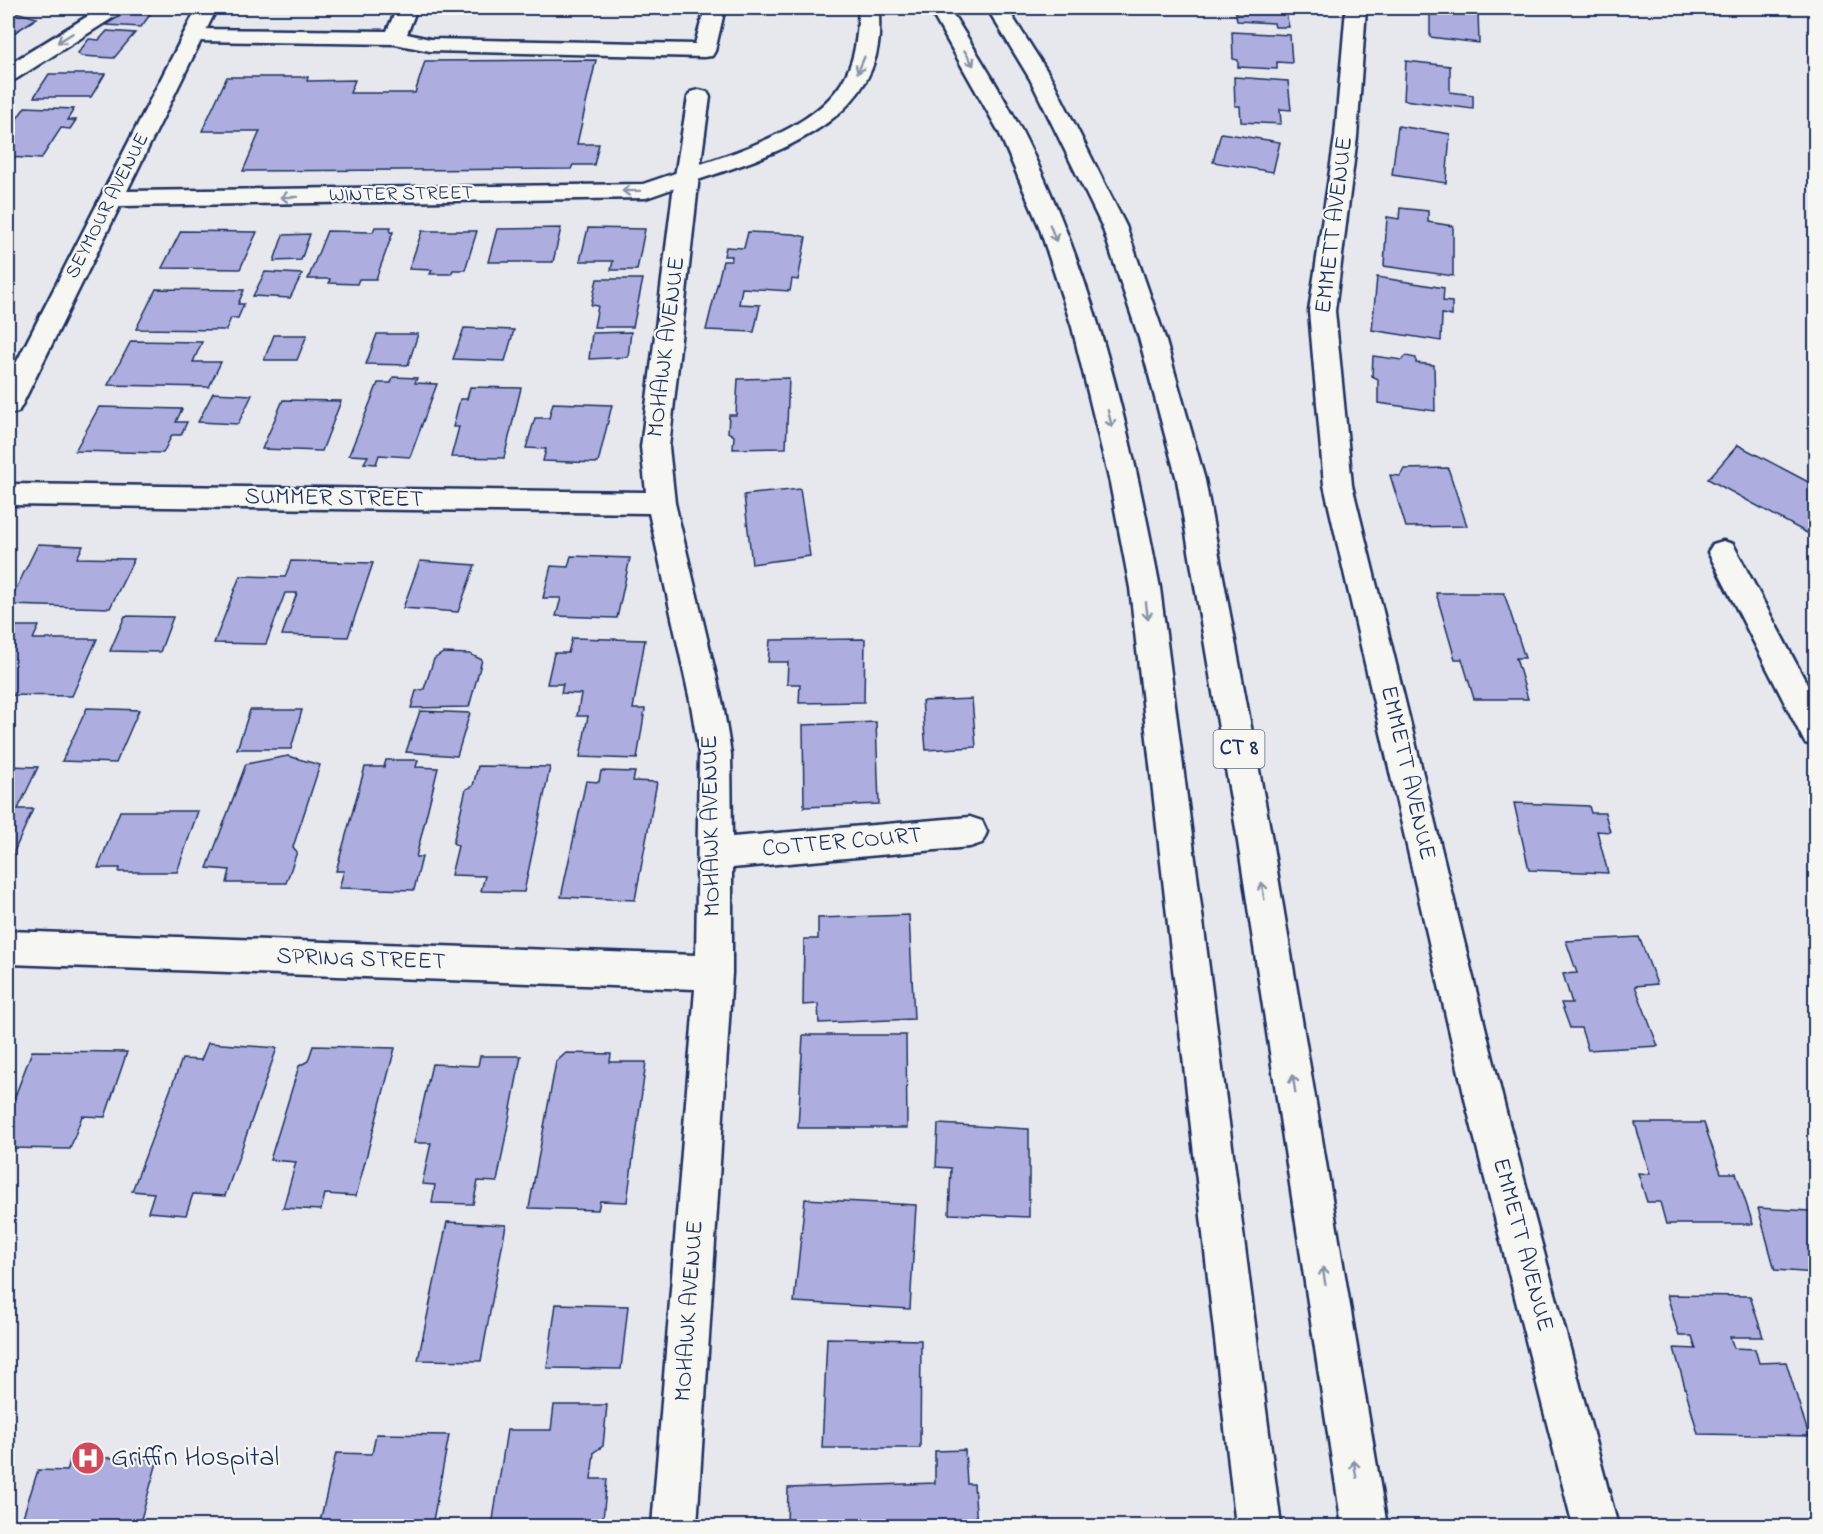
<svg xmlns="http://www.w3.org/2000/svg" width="1823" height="1534" viewBox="0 0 1823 1534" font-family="'Indie Flower',sans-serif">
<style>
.building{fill:#adaedf;stroke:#1b2f5e;stroke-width:1.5}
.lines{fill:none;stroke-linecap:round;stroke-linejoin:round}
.minor-casing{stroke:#1b2f5e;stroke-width:5}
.major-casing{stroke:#1b2f5e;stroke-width:5}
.highway-casing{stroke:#1b2f5e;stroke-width:5}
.minor{fill:#f6f6f2;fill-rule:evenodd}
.major{fill:#f6f6f2;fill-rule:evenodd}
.highway{fill:#f6f6f2;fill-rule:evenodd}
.oneway{stroke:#8892a8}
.labels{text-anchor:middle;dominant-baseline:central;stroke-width:4.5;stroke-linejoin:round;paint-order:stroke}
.far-street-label{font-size:20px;fill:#1b2f5e;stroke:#f6f6f2}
.shield{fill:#f6f6f2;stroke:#5d6b8a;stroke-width:1.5}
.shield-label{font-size:22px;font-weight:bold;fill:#1b2f5e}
.street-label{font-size:24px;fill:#1b2f5e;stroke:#f6f6f2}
.near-poi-label{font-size:28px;fill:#1b2f5e;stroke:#f6f6f2;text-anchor:start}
</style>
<rect width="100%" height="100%" fill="#e7e8ee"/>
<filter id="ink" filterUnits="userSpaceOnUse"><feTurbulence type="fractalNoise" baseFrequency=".0167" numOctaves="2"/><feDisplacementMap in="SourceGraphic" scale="12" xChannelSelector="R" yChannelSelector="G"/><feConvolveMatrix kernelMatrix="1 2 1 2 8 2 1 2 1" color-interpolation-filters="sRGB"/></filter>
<g filter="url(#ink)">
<path class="building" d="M133,8H155L141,27L105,25Z
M1235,8H1285L1289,27H1275L1274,23L1237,21Z
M1430,8L1478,11L1479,43L1430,37Z
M8,10L37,18L14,33L9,34L8,33Z
M107,31L135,33L114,58L81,56L78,53L89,39L99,40Z
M1232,32L1290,35L1292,63L1277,62V69L1238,67V60L1233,59Z
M596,60L577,144H599L594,165H573L571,169L243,171L260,131H202L227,77H308L307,81L355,80L350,93H415L425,61Z
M1406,61L1450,66V92L1473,95V109L1404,100Z
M49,74H105L91,97H34Z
M1234,77L1288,81L1291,110L1280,109L1281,124L1241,122L1240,106H1235Z
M25,107L74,109L67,120H76L70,129L61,128L41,159L8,157V123H14Z
M1398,126L1450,134L1446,183L1392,175Z
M1221,133L1280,142L1273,172L1213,162Z
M1400,208L1428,211V222L1453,226V276L1384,266L1387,217L1399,219Z
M375,227H391L390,232H393L376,279H359L357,284L329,283L330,279H308L327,231L373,232Z
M561,228L553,262H488L497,229Z
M588,228L645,229L637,270H611L613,261H580Z
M181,231L257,232L240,269L162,268Z
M422,231H477L465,270H453L451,274H430L432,270L409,269Z
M748,232L794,234L806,237L798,280L792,279L790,291L742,288L739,304L760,305L754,332L706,330L723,261H731L732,256H724L726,247L744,248Z
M310,234L301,260L274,261L283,235Z
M265,272L302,274L290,298L253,296Z
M1377,277L1444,288L1443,301L1452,302V316L1442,314L1441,341L1372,330Z
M597,279H643L633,327H594L598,306L591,305Z
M156,289L244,290L238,304H244L238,318H231L226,330L136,329Z
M464,328L514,330L505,361L453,359Z
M631,332L628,357L589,359L592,333Z
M377,334H418L408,365L366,364Z
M274,335H307L297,360H264Z
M131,341L202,342L193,362H221L209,387L108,385Z
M1373,356L1402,360L1406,356L1416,358V363L1434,365L1435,411L1378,403V379L1372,376Z
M393,377L417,378L415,383L437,384L410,457L379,455L376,464L364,463L368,456L349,455L378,383H391Z
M789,378L786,448L733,449L734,436L728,432L729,415H736L738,379Z
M470,387L521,388L504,458L451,457L459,427H453L460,399H467Z
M213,393L252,395L238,424L198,422Z
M283,400L341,401L322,451L262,449Z
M553,403L612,405L598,463L543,461L546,449L526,448L535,418H549Z
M99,407L182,409L176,422H187L181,435H172L163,453L75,451Z
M1738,445L1816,486V523L1807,533L1708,479Z
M1448,468L1467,526L1406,527L1390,475L1400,476L1404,469Z
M800,489L810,556L752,564L744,495Z
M38,544L83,546L77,558L134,559L110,608L8,605Z
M571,556L630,558L617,618L556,616L561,598H543L551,566L568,567Z
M291,561L373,563L348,637L282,635L297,593H285L266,644L214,643L240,576L285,577Z
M420,561L475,565L458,612L403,608Z
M1436,593H1504L1525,658H1516L1528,699H1474L1462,659H1455Z
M125,616L173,617L160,652L110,651Z
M8,626H39L33,639H97L72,696L8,695Z
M572,638L645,640L633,709H645L637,759L580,757L588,716H577L581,694L561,693L563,684H547L554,653H568Z
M865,639L864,702L799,703L800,684H787L788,662H768L770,640Z
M443,653L470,654L482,660L469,707L411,708L416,691L424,689L434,659Z
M972,699L976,747L926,750L922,701Z
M87,708L139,710L116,763L62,761Z
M250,710H302L291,749H237Z
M420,711L470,713L457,756L406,752Z
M876,722L879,804L804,807L803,725Z
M288,756L320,765L293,847L297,852L286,883H227L230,870L207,868L246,764Z
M386,760H418L416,767L438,768L416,857H422L414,890L339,888L344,871H336L365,767H384Z
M8,766L38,767L18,809H33L13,854H8Z
M478,766L550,767L524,892L481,891L485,876L451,875L458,846L453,843L466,789L473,786Z
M601,771L635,772L633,781L657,782L635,900L561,897L586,781L599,782Z
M1514,803L1589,806L1591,813H1605L1610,832L1597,831L1608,873L1529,870Z
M120,811H198L177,872H119L120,868H98Z
M909,915L914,1019L819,1023L818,1004L803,1005L804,939H818V918Z
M1639,937L1657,984L1635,986L1658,1046L1588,1050L1581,1028H1570L1561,1003H1572L1563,974L1577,973L1566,941Z
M803,1035H906L907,1128H798Z
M208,1043L277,1048L225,1196L193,1194L186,1215L148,1212L154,1193L132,1191L182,1059L201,1060Z
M313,1046L395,1048L356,1196L325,1194L321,1210L283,1208L296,1162L270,1160L299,1066L308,1061Z
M32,1051L127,1052L105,1117L82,1116L70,1149L8,1148V1115Z
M566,1053L611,1054L610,1062H646L627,1202L600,1201L598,1210L529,1208L556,1062Z
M480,1056H521L497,1182L478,1181L473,1204L432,1203L435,1185L422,1184L431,1143H414L432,1064L478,1066Z
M1635,1123H1704L1721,1173H1736L1753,1224H1666L1660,1202H1647L1638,1173L1650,1174Z
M938,1124L1029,1129V1217L949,1214L951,1168L936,1167Z
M805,1199L916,1205L910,1309L794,1302Z
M1758,1208L1810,1211L1816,1231V1273L1775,1270Z
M447,1222L506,1225L481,1361L418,1360Z
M1667,1295L1750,1296L1763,1337H1730L1734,1348L1755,1349L1759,1363L1786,1362L1809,1436L1698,1434L1674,1348L1696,1349L1692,1336H1679Z
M556,1304L628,1306L621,1369L547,1368Z
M827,1338L921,1340L920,1448H822Z
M554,1405H607L603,1446L594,1452L591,1479H607L603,1519H587L586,1526H492L507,1430H551Z
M376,1434L449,1435L432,1526H319L336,1453L372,1454Z
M965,1450L967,1484H974L977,1526H787L788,1488L935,1483V1451Z
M71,1457L158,1459L139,1526H20L38,1470L67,1471Z"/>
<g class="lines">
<defs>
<path id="minor" d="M101,8H125L122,12L16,79L8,80V65Z
M397,8H417L407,34L430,39L695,44L705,8H725L715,51L712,56L704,57L430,51L395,44L194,41L186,40L183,35L186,30L194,29L387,31Z
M1346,8H1366L1357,137L1335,311L1352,485L1506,1112L1618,1526H1573L1468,1112L1324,485L1309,311L1335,137Z
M699,90L707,92L710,97L699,176L669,447L675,503L723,705L731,754L732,837L970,817L982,821L987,832L982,843L970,847L732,868V973L697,1526H652L695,989L8,964V931L696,955L699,754L691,705L649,513L8,505V484L646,492L641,447L675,176L688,97L691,92Z
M1723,541L1733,544L1816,701V746L1805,743L1708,552L1713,544Z"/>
<path id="major" d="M197,8H217L127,191L643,184L687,169L695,171L699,176L695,181L646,198L120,206L22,405L18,412L8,414V379Z"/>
<path id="highway" d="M859,8H879C879,20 880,33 878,45C866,128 763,158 695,181L687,183L679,181L675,176L679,171C731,154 820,129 846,75C857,53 857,32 859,8Z
M929,8H949C979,56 1009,103 1033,154C1098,290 1132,440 1160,588L1281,1526H1236L1130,588L1110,483L1072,327L1039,226L999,132Z
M987,8H1007L1052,79L1126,226L1165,338L1205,480L1270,829L1387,1526H1342L1236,829L1177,480L1139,338L1102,226L1030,79Z"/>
</defs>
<use href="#minor" class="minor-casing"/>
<use href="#major" class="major-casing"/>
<use href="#highway" class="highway-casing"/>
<use href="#minor" class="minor"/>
<use href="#major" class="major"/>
<use href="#highway" class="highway"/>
</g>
<defs><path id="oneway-shaft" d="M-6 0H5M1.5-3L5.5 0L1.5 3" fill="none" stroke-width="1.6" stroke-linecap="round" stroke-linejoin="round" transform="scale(1.5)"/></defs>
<g class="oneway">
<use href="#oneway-shaft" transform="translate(65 38) rotate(148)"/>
<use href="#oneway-shaft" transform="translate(969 58) rotate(59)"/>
<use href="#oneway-shaft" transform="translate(861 65) rotate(113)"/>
<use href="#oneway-shaft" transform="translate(631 191) rotate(179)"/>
<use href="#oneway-shaft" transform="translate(289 197) rotate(179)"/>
<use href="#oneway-shaft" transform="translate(1053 233) rotate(69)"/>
<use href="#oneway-shaft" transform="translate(1110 419) rotate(76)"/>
<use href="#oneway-shaft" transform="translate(1147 611) rotate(83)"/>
<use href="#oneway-shaft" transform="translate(1263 891) rotate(-99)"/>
<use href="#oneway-shaft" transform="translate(1294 1084) rotate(-99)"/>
<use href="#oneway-shaft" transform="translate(1324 1276) rotate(-99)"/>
<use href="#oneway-shaft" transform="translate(1355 1469) rotate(-99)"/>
</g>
</g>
<defs>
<symbol id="hospital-disc" viewBox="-11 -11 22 22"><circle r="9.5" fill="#d1495b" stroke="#f6f6f2"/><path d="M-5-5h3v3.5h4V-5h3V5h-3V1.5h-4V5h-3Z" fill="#fff"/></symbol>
</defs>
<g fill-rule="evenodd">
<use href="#hospital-disc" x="69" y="1439" width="38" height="38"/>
</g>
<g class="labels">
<g class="far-street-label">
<text transform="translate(401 195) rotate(-1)">WINTER STREET</text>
<text transform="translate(108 206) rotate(-63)">SEYMOUR AVENUE</text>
</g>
<rect class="shield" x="1213.5" y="730" width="51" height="38" rx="4.5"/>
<g class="shield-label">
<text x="1239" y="749">CT 8</text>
</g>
<g class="street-label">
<text transform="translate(1335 225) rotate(-83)">EMMETT AVENUE</text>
<text transform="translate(667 347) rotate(-83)">MOHAWK AVENUE</text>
<text transform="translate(334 499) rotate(1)">SUMMER STREET</text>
<text transform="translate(1407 773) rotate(77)">EMMETT AVENUE</text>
<text transform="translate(712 826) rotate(-91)">MOHAWK AVENUE</text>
<text transform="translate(842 843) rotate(-5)">COTTER COURT</text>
<text transform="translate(361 960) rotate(2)">SPRING STREET</text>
<text transform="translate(1522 1245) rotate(75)">EMMETT AVENUE</text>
<text transform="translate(690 1311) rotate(-86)">MOHAWK AVENUE</text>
</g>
<g class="near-poi-label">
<text x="111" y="1458">Griffin Hospital</text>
</g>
</g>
<rect width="1823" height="1534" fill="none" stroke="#f6f6f2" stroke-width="30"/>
<rect x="15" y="15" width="1793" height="1504" fill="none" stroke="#1b2f5e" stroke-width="2" filter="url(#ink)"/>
</svg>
